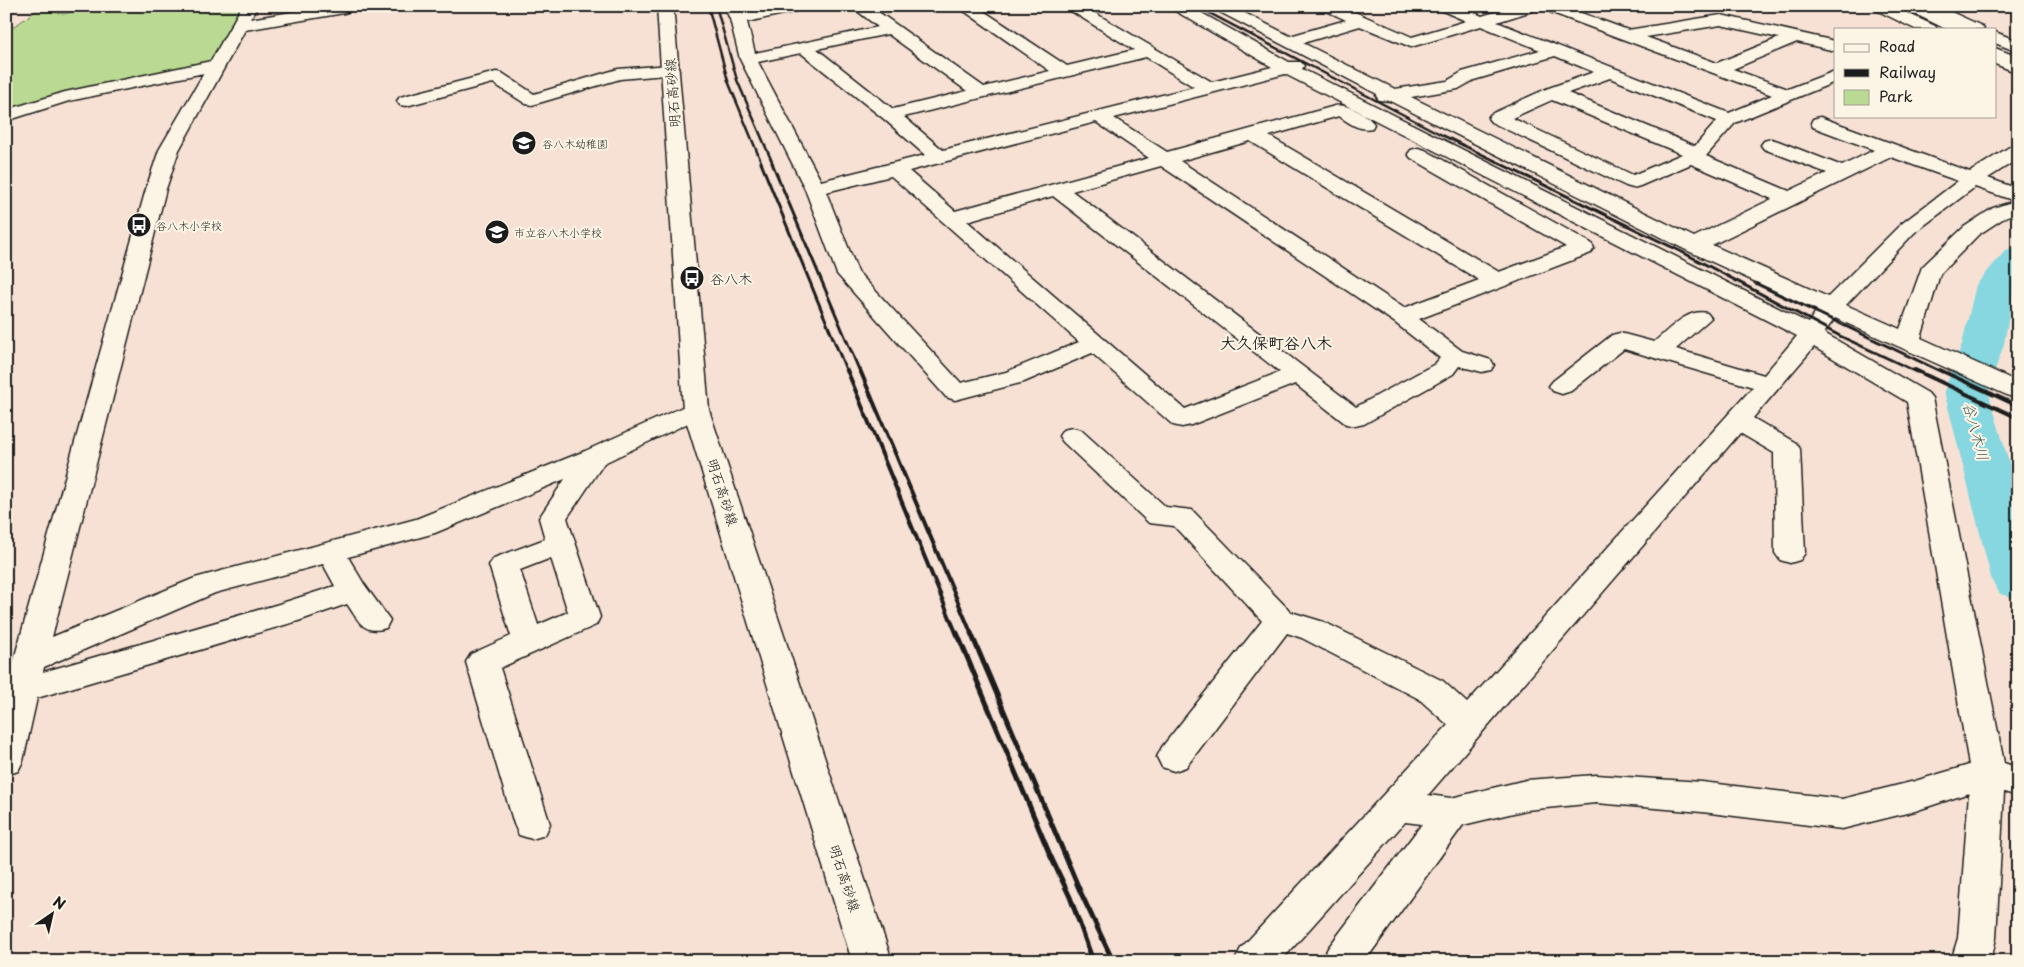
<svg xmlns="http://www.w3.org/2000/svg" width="2024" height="967" viewBox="0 0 2024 967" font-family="'Playpen Sans','Klee One',sans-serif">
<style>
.green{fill:#bad992;stroke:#6b7a57}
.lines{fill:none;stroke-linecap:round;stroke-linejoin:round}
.river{fill:#86d7e0;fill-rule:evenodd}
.minor-casing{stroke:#1c1c1c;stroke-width:3}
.major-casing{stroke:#1c1c1c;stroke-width:3}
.highway-casing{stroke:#1c1c1c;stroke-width:3}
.minor{fill:#fcf5e5;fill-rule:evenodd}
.major{fill:#fcf5e5;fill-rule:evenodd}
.highway{fill:#fcf5e5;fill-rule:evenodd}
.rail-far3{stroke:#1c1c1c;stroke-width:2.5}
.rail-far2{stroke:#1c1c1c;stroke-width:3}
.rail-far1{stroke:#1c1c1c;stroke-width:4}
.rail{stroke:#1c1c1c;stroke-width:5}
.labels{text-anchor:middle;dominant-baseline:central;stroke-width:4;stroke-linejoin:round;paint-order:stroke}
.far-poi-label{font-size:11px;fill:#1c1c1c;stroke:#fcf5e5;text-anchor:start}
.street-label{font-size:14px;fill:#1c1c1c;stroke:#fcf5e5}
.poi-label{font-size:14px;fill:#1c1c1c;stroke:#fcf5e5;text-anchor:start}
.water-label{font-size:15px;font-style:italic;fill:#415d61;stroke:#fcf5e5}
.quarter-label{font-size:16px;font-weight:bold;fill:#1c1c1c;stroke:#fcf5e5}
</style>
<rect width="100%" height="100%" fill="#f7e1d4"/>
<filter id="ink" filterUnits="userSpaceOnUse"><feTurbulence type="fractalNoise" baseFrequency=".02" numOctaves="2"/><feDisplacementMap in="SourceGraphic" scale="10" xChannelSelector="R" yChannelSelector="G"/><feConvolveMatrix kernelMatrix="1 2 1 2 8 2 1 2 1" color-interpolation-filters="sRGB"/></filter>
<g filter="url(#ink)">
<path class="green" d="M94,6H242L211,65L6,113V32L39,9L64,14Z"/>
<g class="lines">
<path class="river" d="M2018,248V283L2014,287L2004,344L1988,391L2018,493V599L2000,594L1992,581L1944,391L1962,344L1976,285L2005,251Z"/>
<defs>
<path id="minor" d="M242,6H258L250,19L327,6H351L352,8L350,11L344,13L245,30L179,150L166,189L52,637L195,578L416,519L585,451L687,405L696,402L705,405L709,410L705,415L604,463L567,518L600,617L596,625L500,668L550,824L545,835L532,839L519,835L514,824L466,662L471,654L511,636L489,565L494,558L545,539L539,518L565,479L435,533L348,557L364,584L390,620L386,628C363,635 359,621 347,604L298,621L37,698L23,761L18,771L6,775V688L146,189L159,150L204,73L69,101L6,121V110L65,92L211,61ZM551,558L568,612L538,625L520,570ZM323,564L335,586L279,604L43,672L44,667L215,593Z
M724,6H740L743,13L778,6H810L807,9L747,22L755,53L878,27L851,6H870L984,87L1050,71L957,6H976L1067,66L1134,50L1063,6H1083L1212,82L1272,67L1172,9L1169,6H1189L1289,62H1301L1304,66L1302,69L1808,323L1817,310L1686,250L1390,101L1379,100L1376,96L1377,94L1214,9L1211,6H1231L1290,36L1346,20L1322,9L1319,6H1341L1412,37L1466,21L1438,9L1435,6H1458L1482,16L1515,6H1562L1628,30L1721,15L1835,41V51L1797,42L1733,69L1788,89L1835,71V82L1735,123L1706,156L1789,191L1827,173L1764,149L1761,145L1764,141L1771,139L1778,141L1842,166L1874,150L1813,127L1811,123L1813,119L1820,117L1970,172L2011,146L2018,144V159L1988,178L2018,189V213L2007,216L1978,235L1940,274L1921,338L2018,382V398L2009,396L1835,318L1824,333L1928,393L1932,398L2004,763L2018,768V796L2004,792L1996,938L1991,961H1951L1958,938L1969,793L1915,811L1842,829L1702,812L1596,803L1526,810L1463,825L1365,961H1322L1328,948L1422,824L1405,822L1281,961H1235L1241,948L1448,725L1419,699L1302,638L1287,633L1186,767L1174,771L1162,767L1157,757L1162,747L1262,621L1174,526L1149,523L1063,442L1059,436L1063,430L1072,428L1081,430L1166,507L1192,510L1291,612L1324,622L1443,681L1467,703L1753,387L1624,349L1571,391L1562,394L1553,391L1549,386L1553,381L1612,335L1620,333L1654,342C1669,330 1687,308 1707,313L1711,318L1676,349L1764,375L1797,336L1285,74L1114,118L1167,152L1335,106C1347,103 1367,114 1374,124L1372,128C1359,131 1349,123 1339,116L1269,136L1499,272L1566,247L1411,158L1408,154L1411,150L1418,148L1425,150L1591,243L1594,248L1591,253L1419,319L1462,351L1491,360L1494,365L1491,370L1482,372L1459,366L1453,374L1364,424L1355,426L1346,424L1295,384L1191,425L1182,427L1173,425L1092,353L1024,382L955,400L946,397L837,274L805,189L740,59L730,19ZM1540,7L1542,9L1772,95L1729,113L1497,22L1538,9ZM1721,25L1779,38L1717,63L1646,37ZM1360,26L1411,47L1481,26L1540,50L1462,72L1447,81L1395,89L1303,43ZM888,34L967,91L893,109L817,49ZM801,53L884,119L925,155L821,181L758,62ZM1555,56L1594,72L1546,89L1491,114L1488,118L1491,122L1626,186L1633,188L1640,186L1691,164L1772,199L1694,237L1411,97L1458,89L1474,80ZM1146,57L1194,87L943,150L904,117ZM1610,78L1717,121L1695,146L1568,93ZM1552,100L1682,154L1633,175L1512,118ZM1096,122L1149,158L955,211L909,171ZM1250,141L1479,280L1404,308L1180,161ZM1891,157L1958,181L1900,225L1828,297L1712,245ZM1161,166L1394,322L1440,358L1435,364L1356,407L1072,191ZM891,176L1079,342L1006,372L961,383L858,272L826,192ZM1975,187L2015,201L1993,208L1964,227L1922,267L1900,329L1846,305L1914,233ZM1053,196L1280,372L1185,409L967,221ZM1814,347L1907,402L1969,765L1915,781L1842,799L1702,782L1596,775L1526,780L1451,798L1428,795L1740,433L1774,453L1775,553L1780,560L1790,563L1800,560L1805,553L1800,449L1796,443L1753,418Z
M1871,6H1892L1935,26L1937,29H1915L1874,9Z
M1917,6H1938L1982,26L1984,29H1962L1920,9Z
M1995,32L2018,41V52L1995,43Z
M1995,53L2018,62V73L1995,64Z
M670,65L676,66L679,70L676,74L620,79L532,105L526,104L493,83L406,106L400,105L397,101L400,97L496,72L502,73L534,94L618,69Z"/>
<path id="major" d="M657,6H673L709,410L892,961H852L683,410Z"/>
<path id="highway" d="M1902,6H1923L1966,26L1968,29H1946L1905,9Z
M1995,48L2018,57V68L1995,59Z"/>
</defs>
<use href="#minor" class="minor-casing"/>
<use href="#major" class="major-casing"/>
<use href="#highway" class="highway-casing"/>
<use href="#minor" class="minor"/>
<use href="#major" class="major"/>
<use href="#highway" class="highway"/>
<path class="rail-far3" d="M708,6L728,81L762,164
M716,6L737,80L773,164
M1196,6L1442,135L1502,164"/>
<path class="rail-far2" d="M761,163L847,372
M772,163L860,372
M1499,163L1684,253L1840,336L1917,372
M1755,283L1942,372"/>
<path class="rail-far1" d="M847,370L957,635
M860,370L972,635
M1915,370L2018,418
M1940,370L2018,406"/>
<path class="rail" d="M957,633L1050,855L1070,897L1093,961
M971,633L1080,891L1113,961"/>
</g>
</g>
<defs>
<symbol id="school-disc" viewBox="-11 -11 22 22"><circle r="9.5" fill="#1c1c1c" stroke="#fcf5e5"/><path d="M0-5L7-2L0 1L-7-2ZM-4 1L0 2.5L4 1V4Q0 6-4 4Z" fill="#fff"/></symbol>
<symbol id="bus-disc" viewBox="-11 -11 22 22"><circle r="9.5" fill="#1c1c1c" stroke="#fcf5e5"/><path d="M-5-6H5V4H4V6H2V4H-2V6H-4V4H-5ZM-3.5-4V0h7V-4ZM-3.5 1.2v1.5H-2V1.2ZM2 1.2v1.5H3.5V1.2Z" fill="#fff"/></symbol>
</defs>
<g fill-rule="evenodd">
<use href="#school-disc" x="510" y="129" width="28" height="28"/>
<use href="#bus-disc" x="125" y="211" width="28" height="28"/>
<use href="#school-disc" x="483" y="218" width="28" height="28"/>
<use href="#bus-disc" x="678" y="264" width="28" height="28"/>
</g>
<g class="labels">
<g class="far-poi-label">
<text x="542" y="143">谷八木幼稚園</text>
<text x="156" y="225">谷八木小学校</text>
<text x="514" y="232">市立谷八木小学校</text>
</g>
<g class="street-label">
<text transform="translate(672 93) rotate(-94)">明石高砂線</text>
<text transform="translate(723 492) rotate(72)">明石高砂線</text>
<text transform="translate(845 878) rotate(72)">明石高砂線</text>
</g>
<g class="poi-label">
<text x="710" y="278">谷八木</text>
</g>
<g class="water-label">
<text transform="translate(1977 431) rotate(75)">谷八木川</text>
</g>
<g class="quarter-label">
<text x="1276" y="342">大久保町谷八木</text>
</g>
</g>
<rect width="2024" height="967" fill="none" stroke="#fcf5e5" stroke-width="25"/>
<rect x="12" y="12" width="1999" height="942" fill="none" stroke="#1c1c1c" stroke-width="2" filter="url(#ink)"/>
<rect x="1834" y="28" width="162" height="90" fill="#fcf5e5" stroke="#a29e95"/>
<rect x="1844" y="44" width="25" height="8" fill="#fcf5e5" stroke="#a29e95"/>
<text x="1879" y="52" font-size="15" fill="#1c1c1c">Road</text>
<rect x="1844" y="69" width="25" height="8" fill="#1c1c1c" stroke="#a29e95"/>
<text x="1879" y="78" font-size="15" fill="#1c1c1c">Railway</text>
<rect x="1844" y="90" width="25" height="15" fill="#bad992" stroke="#a29e95"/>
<text x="1879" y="102" font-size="15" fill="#1c1c1c">Park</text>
<g transform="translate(52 914) rotate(34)" stroke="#fcf5e5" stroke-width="4" paint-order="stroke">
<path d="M0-4L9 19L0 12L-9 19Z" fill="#1c1c1c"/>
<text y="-8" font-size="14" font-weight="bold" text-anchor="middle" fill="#1c1c1c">N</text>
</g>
</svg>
